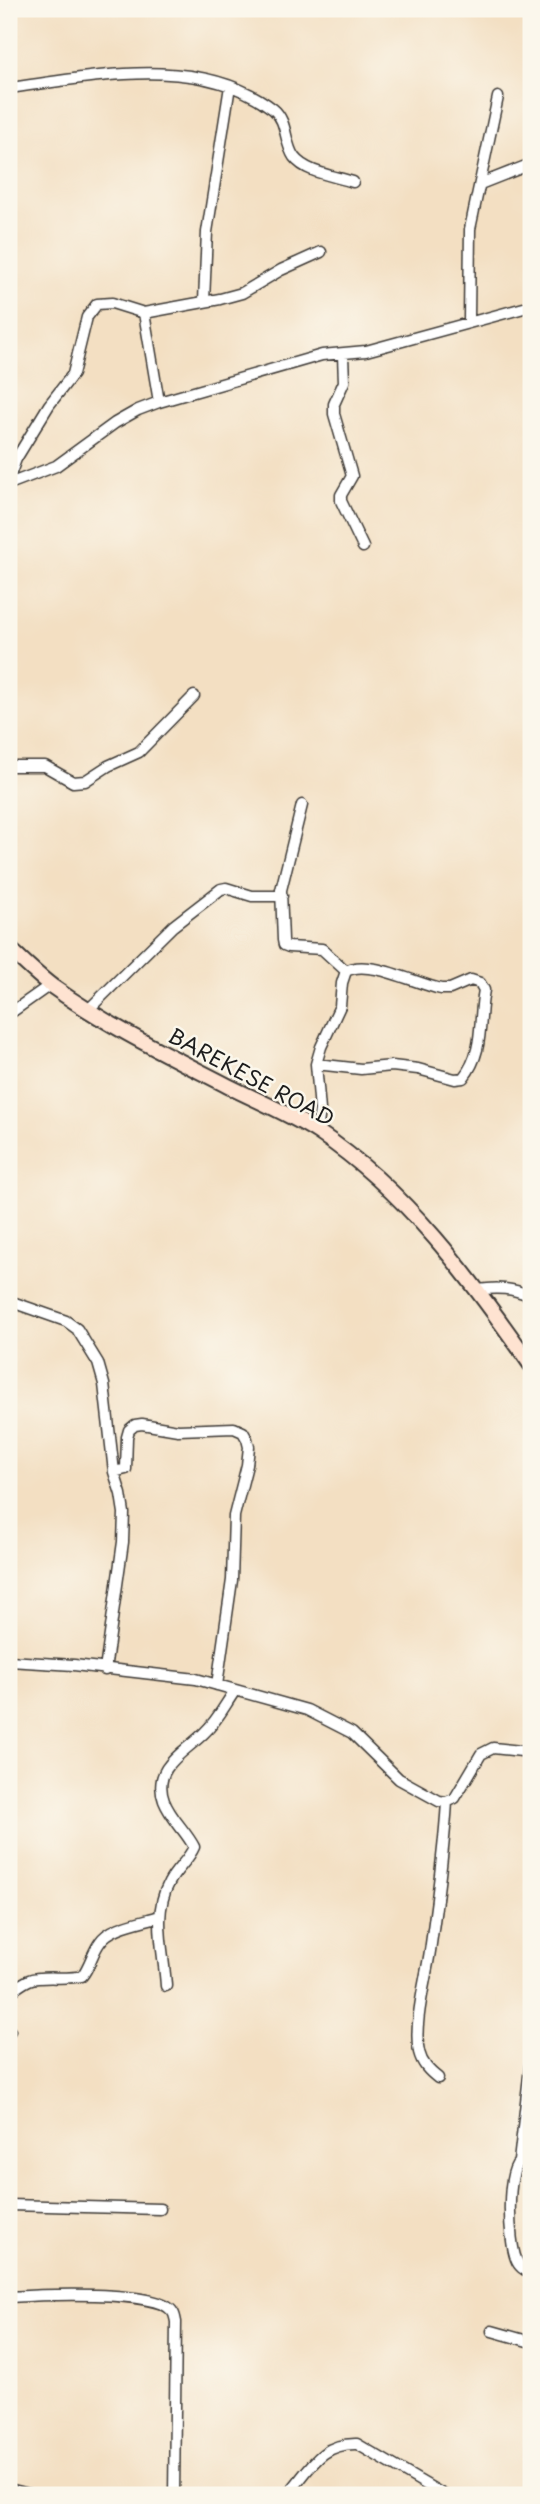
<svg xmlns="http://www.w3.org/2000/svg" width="540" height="2504" viewBox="0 0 540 2504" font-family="'Playpen Sans',sans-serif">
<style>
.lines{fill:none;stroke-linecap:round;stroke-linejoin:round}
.minor-casing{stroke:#3c3935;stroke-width:13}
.secondary-casing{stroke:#3c3935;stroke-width:18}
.minor{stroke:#fff;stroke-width:10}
.secondary{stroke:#fee3d1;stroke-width:14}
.labels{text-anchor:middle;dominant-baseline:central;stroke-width:5;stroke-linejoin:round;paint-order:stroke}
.street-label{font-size:21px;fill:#1c1c1c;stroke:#fbf7ec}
</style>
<rect width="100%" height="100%" fill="#fbf7ec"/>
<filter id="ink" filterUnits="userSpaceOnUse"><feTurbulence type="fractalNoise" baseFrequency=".0143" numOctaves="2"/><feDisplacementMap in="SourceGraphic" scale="14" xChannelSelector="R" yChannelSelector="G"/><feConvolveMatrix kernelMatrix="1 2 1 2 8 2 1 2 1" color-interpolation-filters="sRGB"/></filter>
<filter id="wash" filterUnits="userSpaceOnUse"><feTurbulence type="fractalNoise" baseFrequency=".00686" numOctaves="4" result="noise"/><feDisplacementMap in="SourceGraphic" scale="28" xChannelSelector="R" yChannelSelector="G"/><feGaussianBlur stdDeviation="1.57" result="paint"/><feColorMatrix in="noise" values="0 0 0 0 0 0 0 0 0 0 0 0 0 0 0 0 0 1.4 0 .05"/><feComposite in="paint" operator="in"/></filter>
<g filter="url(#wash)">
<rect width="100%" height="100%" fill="#f3dfc2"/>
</g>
<g filter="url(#ink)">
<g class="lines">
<defs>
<path id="minor" d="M9,88C93,77 200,53 273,109C288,121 284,143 294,157C306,173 335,176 353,182
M480,184L531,164
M204,301L207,232L230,86
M144,313L159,402
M469,322L470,229L498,97
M343,355L344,382L334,404V414L352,476L341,495V501L363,547
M9,478L16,459L49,405L73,374L87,317L97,304L112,303L144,313L220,299L242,293L281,270L321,252
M9,484L56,466L115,423L138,410L159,402L322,355L366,351L531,306
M9,766H45L73,782L85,781L108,766L139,752L194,696
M302,805L281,890L283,940L284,945L289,947L322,949L346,971
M88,1010L173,926L221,889L226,888L252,896H282
M9,1014L50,985
M316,1064L361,1069L392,1066L418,1069L455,1079L463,1078C485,1051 478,1021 484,990L480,983L471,980L450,989H441C416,984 368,958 346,971L342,983L340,1006L321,1047L316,1064L320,1110L317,1132
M478,1290C498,1287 512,1288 531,1296
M9,1301L66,1321L77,1329L98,1363L104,1384L114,1472L121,1494L124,1513L123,1542L105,1670
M114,1472L126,1469L127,1437L129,1430L135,1425L142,1424L178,1430L234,1428L243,1432L247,1439L249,1447L247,1465L234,1516L232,1580L217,1685
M9,1661L74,1665L196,1679L307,1710L352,1733L399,1779L439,1801L447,1802L455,1798L481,1754L493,1748L531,1752
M166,1986C164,1952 152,1914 169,1883C176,1869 188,1861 194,1847C186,1831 171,1819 164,1801C151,1766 186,1752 205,1732C217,1721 225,1705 234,1692
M9,1993C15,1989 22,1983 29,1980C40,1975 66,1980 82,1976C90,1966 92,1953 100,1942C110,1926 142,1922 160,1916
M9,2031H10
M438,2078C429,2071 422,2064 419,2052C413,2025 426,1979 430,1951C437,1901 444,1852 447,1802
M531,2159C526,2158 525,2157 521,2160C505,2170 509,2242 516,2259C519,2267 524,2270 531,2273
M519,2161L531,2059
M9,2205L160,2209
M9,2297C37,2295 156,2289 172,2311C175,2314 175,2318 176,2322L174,2495
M492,2331L531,2342
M9,2489L33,2495
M287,2495C310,2470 319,2443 357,2444L444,2495"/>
<path id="secondary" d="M9,948C23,961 37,975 53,987C108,1026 168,1055 228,1086C258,1101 290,1114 318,1132C407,1191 471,1279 531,1365"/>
</defs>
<use href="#minor" class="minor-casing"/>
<use href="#secondary" class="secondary-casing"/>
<use href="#minor" class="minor"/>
<use href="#secondary" class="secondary"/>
</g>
</g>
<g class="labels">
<g class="street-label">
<text transform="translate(252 1076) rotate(28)">BAREKESE ROAD</text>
</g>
</g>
<rect width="540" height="2504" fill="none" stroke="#fbf7ec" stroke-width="35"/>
</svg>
